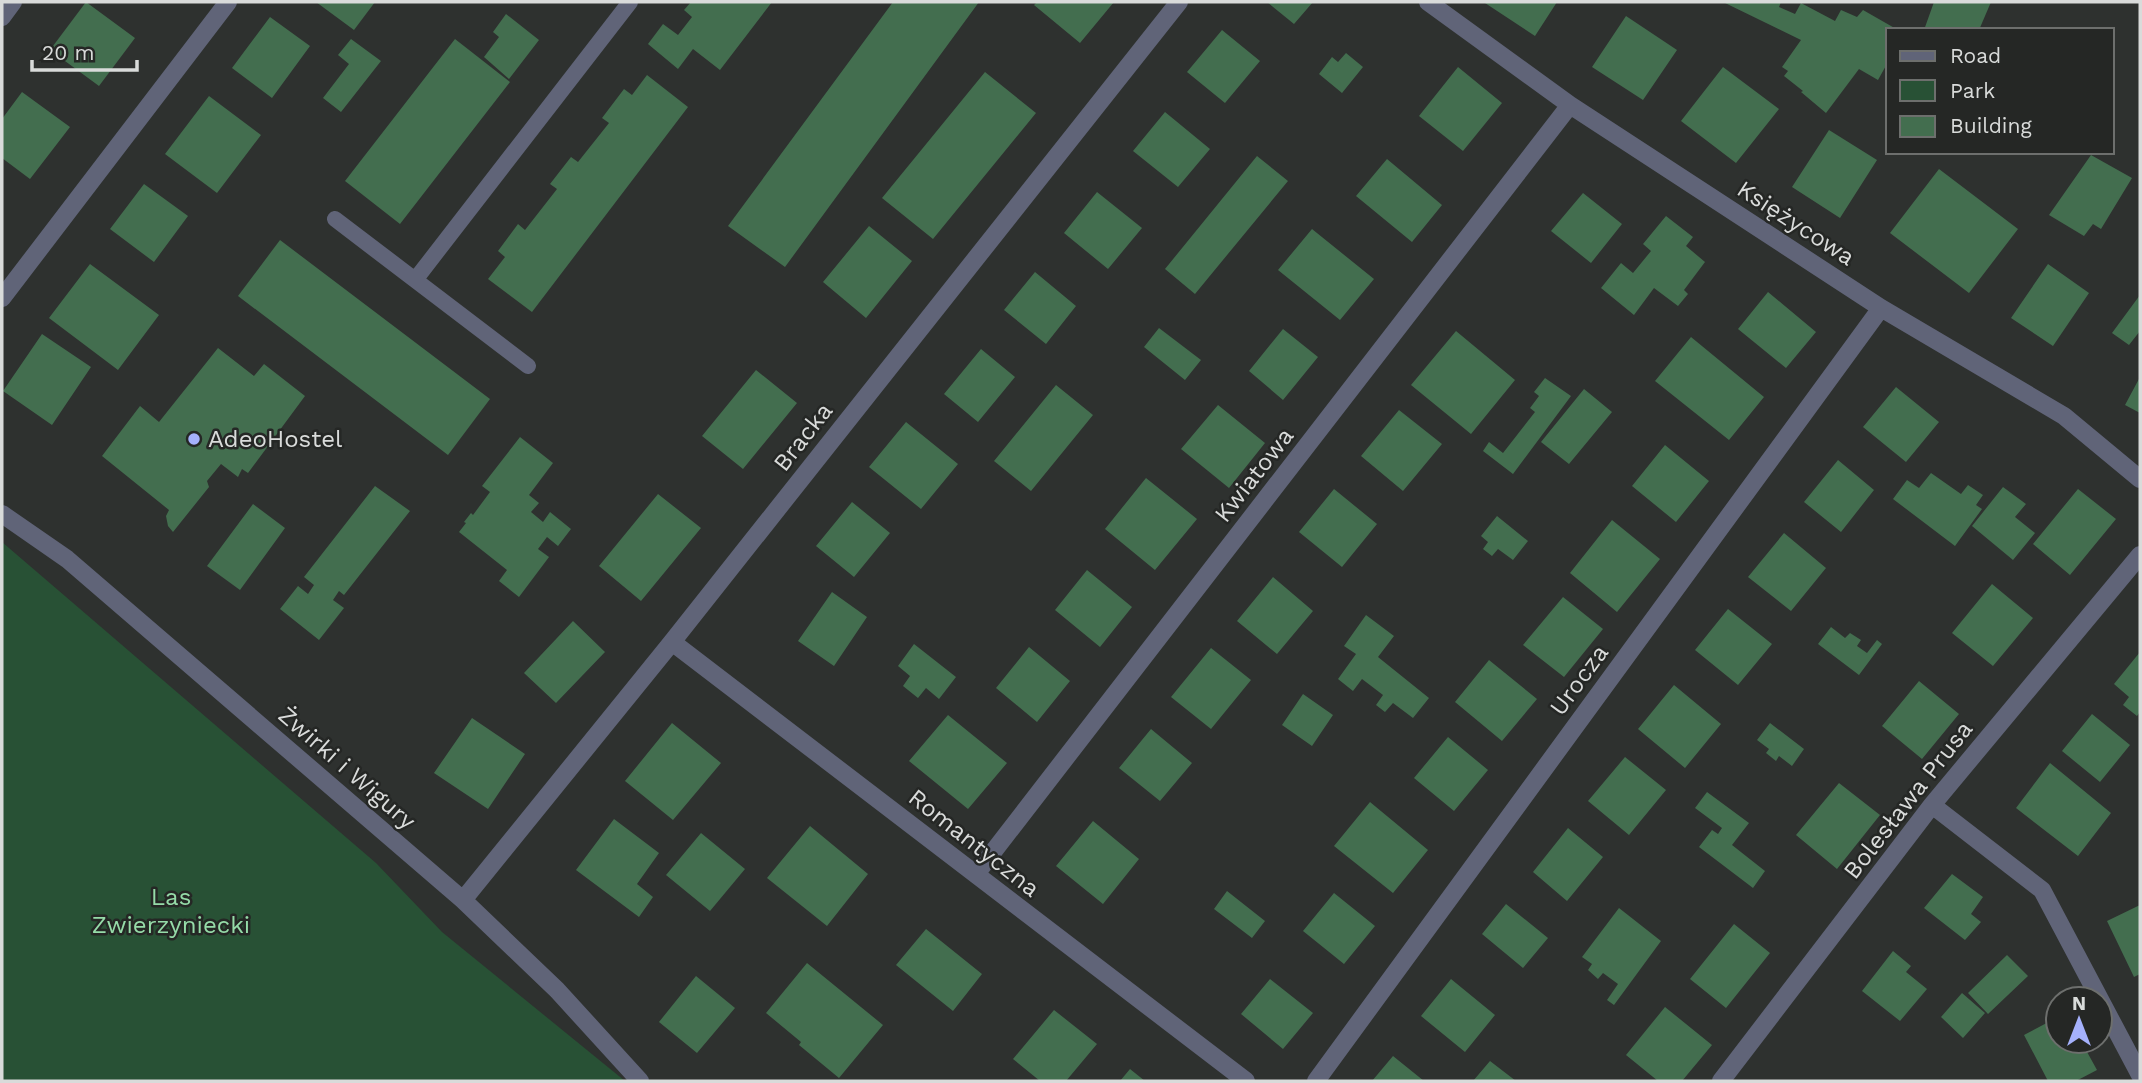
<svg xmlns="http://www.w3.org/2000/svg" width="2142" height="1083" viewBox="0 0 2142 1083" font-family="'Work Sans',sans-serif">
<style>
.green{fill:#285135}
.building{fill:#436e4f}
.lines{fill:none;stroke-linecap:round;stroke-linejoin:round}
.lane{stroke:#606478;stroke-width:16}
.street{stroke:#606478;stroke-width:18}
.poi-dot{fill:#a5b1fc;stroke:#252725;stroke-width:2.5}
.labels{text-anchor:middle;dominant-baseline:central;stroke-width:5;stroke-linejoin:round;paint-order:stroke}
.street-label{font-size:24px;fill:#d9dbda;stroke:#252725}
.poi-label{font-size:24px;fill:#d9dbda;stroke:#252725;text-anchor:start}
.park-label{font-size:24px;fill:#95dba8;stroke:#252725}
</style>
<rect width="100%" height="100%" fill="#2e312f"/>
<path class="green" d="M2,542L376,863L442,932L625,1081H2Z"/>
<path class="building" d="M86,2L135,38L99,86L50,50Z
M316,2H375L354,30Z
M691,2H772L720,70L693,49L678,69L648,44L663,24L678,35L692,17L684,10Z
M893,2H979L785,267L728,226Z
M1037,2H1114L1080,43L1034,5Z
M1267,2H1313L1294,24Z
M1486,2H1557L1535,36L1485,3Z
M1723,2H1781L1779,7L1795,14L1801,3L1835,21L1841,10L1857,17L1863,10L1898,30H1888V62L1878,80L1859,69L1826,113L1801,92L1803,91L1784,76L1788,71L1782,67L1801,40Z
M1934,2H1991L1979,30H1924Z
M506,14L539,40L509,79L484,57L499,37L493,32Z
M1626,16L1677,50L1643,100L1592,67Z
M270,17L310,46L272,98L232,68Z
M1222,30L1260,61L1225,103L1187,72Z
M351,39L381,61L341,112L323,98L349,64L338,55Z
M455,39L510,82L400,224L345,181Z
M1346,53L1363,67L1342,93L1319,74L1332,57L1338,62Z
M1458,67L1502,103L1463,151L1419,116Z
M1723,67L1779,109L1736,163L1681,121Z
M985,72L1036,113L933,239L882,198Z
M647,75L688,107L532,312L488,279L505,257L498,251L518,224L525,230L557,189L550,184L571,157L578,162L609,123L602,118L624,89L632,95Z
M22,92L70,127L30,179L2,158V119Z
M209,96L261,135L217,193L165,154Z
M1165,112L1210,149L1178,187L1133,151Z
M1829,130L1877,160L1840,218L1792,187Z
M2091,155L2132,178L2101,229L2093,224L2084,236L2049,215Z
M1257,156L1288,181L1195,294L1165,269Z
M1387,159L1442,205L1412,242L1356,196Z
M1939,169L2018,229L1969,293L1890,233Z
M144,184L188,216L154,262L110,229Z
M1097,192L1142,228L1108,269L1064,233Z
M1583,193L1622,224L1591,263L1551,231Z
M1666,216L1693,237L1686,246L1705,262L1684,290L1688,294L1678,306L1654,288L1634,315L1601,288L1621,263L1633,273L1651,251L1643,244Z
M869,226L912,261L866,318L823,282Z
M1312,229L1374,279L1340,320L1278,270Z
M280,240L490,399L448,455L238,296Z
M90,264L159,315L118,370L49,318Z
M2048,264L2089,293L2053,346L2011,318Z
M1035,272L1076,306L1046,344L1004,310Z
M1768,292L1816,332L1786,368L1738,329Z
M2140,295V331L2129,345L2112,333Z
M1159,328L1201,360L1185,380L1144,347Z
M1283,329L1318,357L1283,400L1249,371Z
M1456,331L1515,380L1471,434L1411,385Z
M42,334L91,367L52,425L3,391Z
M1691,337L1764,397L1729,440L1655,381Z
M218,348L254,376L264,364L305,396L248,473L242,469L238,477L221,464L207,481L209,487L173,532L168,526L166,516L169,510L102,456L140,406L159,422Z
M981,349L1015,377L978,422L944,394Z
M756,370L797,403L743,469L702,436Z
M2140,377V413L2125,405Z
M1545,378L1571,396L1513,474L1483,451L1489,442L1503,453L1535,412L1530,408L1539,396L1534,392Z
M1056,385L1093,415L1031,491L994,461Z
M1896,387L1939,422L1906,462L1863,427Z
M1584,389L1612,412L1569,464L1541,442Z
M1218,405L1265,443L1229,488L1181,449Z
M1399,410L1442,444L1403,491L1361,456Z
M906,422L958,464L921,509L869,467Z
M520,437L553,463L529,495L539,503L531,512L543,522L550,512L571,529L558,546L547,537L538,549L549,557L519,597L499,581L507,570L459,532L466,523L464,522L471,513L473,515L490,492L482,486Z
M1665,445L1709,481L1676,522L1632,486Z
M1838,460L1874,490L1841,532L1804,502Z
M1931,473L1961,494L1968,485L1983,495L1976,505L1982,509L1955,546L1893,499L1907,480L1919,488Z
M1146,478L1197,519L1155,570L1105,529Z
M375,486L410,511L344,595L339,591L333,600L344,608L319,640L280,609L298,586L308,594L314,585L304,577Z
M2003,487L2026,504L2015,517L2035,533L2013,560L1972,526Z
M1334,489L1377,524L1342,567L1299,532Z
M2078,489L2116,519L2070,575L2033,544Z
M658,494L701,528L641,601L599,566Z
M852,502L890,533L854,577L816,546Z
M253,504L285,528L240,590L207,566Z
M1497,516L1528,541L1513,560L1498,549L1492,556L1483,549L1488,542L1481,536Z
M1612,520L1660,559L1617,612L1570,573Z
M1784,533L1826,568L1791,611L1748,577Z
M1087,570L1132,607L1100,647L1055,610Z
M1273,577L1313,611L1277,654L1237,621Z
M1992,584L2033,618L1993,666L1952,633Z
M832,592L867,617L834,666L798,641Z
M1563,597L1603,629L1564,677L1523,645Z
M1728,609L1772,644L1738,685L1695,650Z
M1366,615L1394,636L1378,657L1429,698L1413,718L1393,703L1385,712L1376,705L1383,695L1362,679L1353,691L1338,679L1356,654L1344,646Z
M573,621L605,652L556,703L524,673Z
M1831,627L1845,638L1850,633L1861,640L1857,646L1867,653L1877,640L1882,644L1859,675L1818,644Z
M914,644L956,677L939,699L926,688L918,698L903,686L910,676L898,666Z
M1029,647L1070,681L1037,722L996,688Z
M1211,648L1251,680L1211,729L1171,697Z
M2140,652V712L2137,716L2123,705L2129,697L2114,684Z
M1489,660L1537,699L1502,741L1455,702Z
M1919,681L1959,714L1922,759L1882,726Z
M1674,685L1721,724L1685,768L1638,729Z
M1303,694L1333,715L1312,746L1282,725Z
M2092,714L2130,745L2100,782L2062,751Z
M948,715L1007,763L968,809L909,761Z
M472,718L525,754L488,809L434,773Z
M672,723L721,763L673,820L625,781Z
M1770,723L1804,749L1792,766L1779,756L1776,761L1766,753L1769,749L1757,740Z
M1151,729L1192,763L1160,801L1119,768Z
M1448,737L1488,770L1454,811L1414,778Z
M1625,757L1666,790L1629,835L1588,801Z
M2050,763L2111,813L2078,856L2016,808Z
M1839,783L1880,815L1837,869L1796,835Z
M1707,792L1749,823L1732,845L1765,871L1753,888L1699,847L1712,830L1718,834L1722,828L1695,808Z
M1370,802L1428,850L1393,893L1334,846Z
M614,819L659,853L637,884L653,897L639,917L576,870Z
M1093,821L1139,859L1103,904L1056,866Z
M810,826L868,874L827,926L767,878Z
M1568,828L1603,857L1567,901L1533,872Z
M701,833L745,869L710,911L666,875Z
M1952,874L1983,897L1971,914L1981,922L1965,940L1924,908Z
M1227,891L1265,921L1252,938L1214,909Z
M1334,893L1375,926L1344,964L1303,931Z
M1506,904L1548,938L1523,968L1482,934Z
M2140,905V974L2134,977L2107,921Z
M1619,908L1661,941L1614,1005L1607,1000L1618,984L1603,973L1598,979L1588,970L1592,964L1582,957Z
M1734,924L1770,953L1726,1008L1690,979Z
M926,929L982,974L953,1011L896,965Z
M1893,951L1911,966L1906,972L1927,989L1900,1021L1862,991Z
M2007,955L2028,976L1988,1014L1968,993Z
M807,963L883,1025L839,1078L799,1045L801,1042L766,1013Z
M696,976L735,1008L697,1053L659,1022Z
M1270,979L1313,1013L1283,1049L1241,1014Z
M1451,979L1495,1015L1465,1052L1421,1016Z
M1962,993L1985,1013L1963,1038L1941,1017Z
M1665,1007L1712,1045L1682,1081H1658L1626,1055Z
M1054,1010L1097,1044L1066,1081H1040L1013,1059Z
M2058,1017V1041H2081L2097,1070L2076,1081H2048L2024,1035Z
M1393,1056L1424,1081H1372Z
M1490,1061L1516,1081H1473Z
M1130,1069L1145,1081H1120Z"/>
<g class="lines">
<path class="lane" d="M335,219L528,366
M415,280L630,2"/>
<path class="street" d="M1428,2L1570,105L1881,308L2064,416L2140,479
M2,17L13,2
M2,298L228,2
M2,514L67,559L463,900L557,990L640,1081
M672,642L1246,1081
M1932,805L2042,890L2140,1075
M976,874L1570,105
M463,900L672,642L1179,2
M1316,1081L1881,308
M1721,1081L1932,805L2140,555"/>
</g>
<circle class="poi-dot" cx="194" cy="439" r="7"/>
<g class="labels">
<g class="street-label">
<text transform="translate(1796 223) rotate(33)">Księżycowa</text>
<text transform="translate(803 437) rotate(-52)">Bracka</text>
<text transform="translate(1254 475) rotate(-52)">Kwiatowa</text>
<text transform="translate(1579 680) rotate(-54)">Urocza</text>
<text transform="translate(347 768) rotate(41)">Żwirki i Wigury</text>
<text transform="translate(1908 800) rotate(-52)">Bolesława Prusa</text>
<text transform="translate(974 843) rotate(38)">Romantyczna</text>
</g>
<g class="poi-label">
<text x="208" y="439">AdeoHostel</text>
</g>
<g class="park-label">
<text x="171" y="897">Las<tspan x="171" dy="28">Zwierzyniecki</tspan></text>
</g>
</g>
<rect width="2142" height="1083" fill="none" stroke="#d9dbda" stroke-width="7"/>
<rect x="1886" y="28" width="228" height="126" fill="#252725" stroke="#6d6f6d" stroke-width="2"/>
<rect x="1900" y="51" width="35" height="10" fill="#606478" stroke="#6d6f6d" stroke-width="2"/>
<text x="1950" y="63" font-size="21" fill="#d9dbda">Road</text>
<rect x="1900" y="80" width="35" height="21" fill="#285135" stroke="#6d6f6d" stroke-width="2"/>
<text x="1950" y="98" font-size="21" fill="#d9dbda">Park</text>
<rect x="1900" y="116" width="35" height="21" fill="#436e4f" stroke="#6d6f6d" stroke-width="2"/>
<text x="1950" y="133" font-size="21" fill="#d9dbda">Building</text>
<g transform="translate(2079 1020)"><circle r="33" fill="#252725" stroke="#6d6f6d" stroke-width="2"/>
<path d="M0-5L12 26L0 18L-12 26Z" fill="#a5b1fc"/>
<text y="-10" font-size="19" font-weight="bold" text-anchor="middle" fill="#d9dbda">N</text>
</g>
<path d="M32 60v10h105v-10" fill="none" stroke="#d9dbda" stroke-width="3.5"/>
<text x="42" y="60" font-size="21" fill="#d9dbda" stroke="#252725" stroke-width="5" paint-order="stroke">20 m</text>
</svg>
